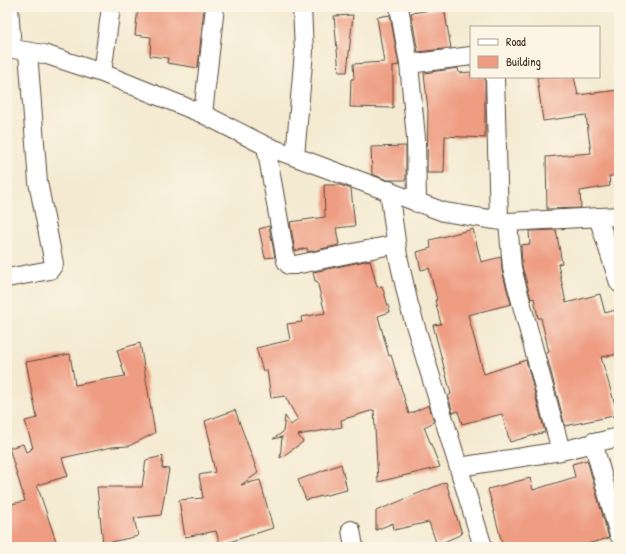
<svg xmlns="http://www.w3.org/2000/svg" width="626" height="554" viewBox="0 0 626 554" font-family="'Patrick Hand',sans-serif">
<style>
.building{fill:#ee9c82}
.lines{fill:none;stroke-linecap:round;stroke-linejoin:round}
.street-casing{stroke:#574739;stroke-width:20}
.street{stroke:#fff;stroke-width:18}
</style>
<rect width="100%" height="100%" fill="#fcf5e5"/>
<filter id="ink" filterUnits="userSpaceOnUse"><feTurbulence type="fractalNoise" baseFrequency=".025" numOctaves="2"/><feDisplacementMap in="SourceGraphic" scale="8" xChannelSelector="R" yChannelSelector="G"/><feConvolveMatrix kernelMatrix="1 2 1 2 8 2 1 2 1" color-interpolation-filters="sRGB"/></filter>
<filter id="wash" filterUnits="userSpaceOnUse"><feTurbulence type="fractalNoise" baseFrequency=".012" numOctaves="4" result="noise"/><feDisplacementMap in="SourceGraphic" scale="16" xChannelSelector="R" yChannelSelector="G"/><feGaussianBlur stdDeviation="0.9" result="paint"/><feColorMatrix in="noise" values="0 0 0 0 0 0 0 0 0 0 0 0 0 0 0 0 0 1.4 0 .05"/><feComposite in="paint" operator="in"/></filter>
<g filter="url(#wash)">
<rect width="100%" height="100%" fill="#f4ead1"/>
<g id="blocks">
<path class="building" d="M138,7H204L198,68L167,63L168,58L150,56L151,37L135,35Z
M444,8L451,48L418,52L411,13Z
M353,15L347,72H339L334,16Z
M390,15L399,65L393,66V108L350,107L351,79H354L353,64L384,62L377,17Z
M458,68L459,73L471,72V77H485V138L445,136L444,173H427L428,110L424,73Z
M537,77H574L578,95L619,90L617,176H609L610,186L580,191L581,208L547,209L546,157L591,153L586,115L543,121Z
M406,146V180H387L372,174L371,147Z
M324,185H340L351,189L355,226L336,228L339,245L308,252L307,248L295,251L290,222L325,217Z
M269,226L275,257L265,258L259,229Z
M473,229L481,262L501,257L502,271L511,304L468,315L484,374L526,360L545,432L510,442L502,414L462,424L458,411L453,413L448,396L451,394L433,325L441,324L435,300H437L429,268L421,270L417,252L431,248L430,240Z
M556,230L562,263L558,264L566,303L600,294L605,313L619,309V354L601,357L618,415L565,426L546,353L549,352L541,318H538L534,298L531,299L522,266L521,245L530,244L529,231Z
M370,260L377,287L382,286L390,312L378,316L389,356L391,355L409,414L429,405L434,422L424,427L440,467L378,482L374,410L341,420L342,427L298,435L303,442L280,458L282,437L273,439L283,432L285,416L291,425L298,420L285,396L271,398L267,370L263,371L256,348L290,340L287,324L302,322L301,317L325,313L317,281H315L313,272Z
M140,343L155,433L129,446L112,447L62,458L68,476L37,485L58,547H11L7,531V505L25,501L9,448L23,444L26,452L31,450V448H33L25,421L37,418L26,362L70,354L75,385L125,376L117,350Z
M235,410L258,473L241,485L260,480L273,528L220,545L216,531L185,537L179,500L203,498L199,475L215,472L209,445H211L205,421Z
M163,456L162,468L169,469L161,515L134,518L138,536L103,544L97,487H142L146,460Z
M587,460L609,538L576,547H503L488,489L530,478L533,490L575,477L572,464Z
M341,464L347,490L306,500L298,480Z
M446,482L462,534L437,545L429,522L394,530L393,523L376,530V511Z"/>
</g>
</g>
<g filter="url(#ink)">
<use href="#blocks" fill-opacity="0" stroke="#574739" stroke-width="1"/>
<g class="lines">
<defs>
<path id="street" d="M9,7L12,49
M399,7L409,64L416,138L417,203
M7,48L44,54L102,73L203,114L266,146L444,212L508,222L619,216
M409,64L471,56
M102,73L111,7
M495,77L499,220
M203,114L215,7
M266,146L286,261L289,265H295L396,244
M295,157L304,51L302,7
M389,190L398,256L409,305L483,547
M598,217L619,283
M508,222L512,268L561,451
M7,278L50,270L54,264L38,182L28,52
M593,442L619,535
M459,467L561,451L619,437
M351,530L354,547"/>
</defs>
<use href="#street" class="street-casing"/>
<use href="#street" class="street"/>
</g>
</g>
<rect width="626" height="554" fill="none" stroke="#fcf5e5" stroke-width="24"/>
<rect x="470" y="26" width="130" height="52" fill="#fcf5e5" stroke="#afa495"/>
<rect x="478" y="39" width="20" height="6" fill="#ffffff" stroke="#afa495"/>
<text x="506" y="46" font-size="12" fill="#3b2a1e">Road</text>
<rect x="478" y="56" width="20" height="12" fill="#ee9c82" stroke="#afa495"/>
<text x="506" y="66" font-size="12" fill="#3b2a1e">Building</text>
</svg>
